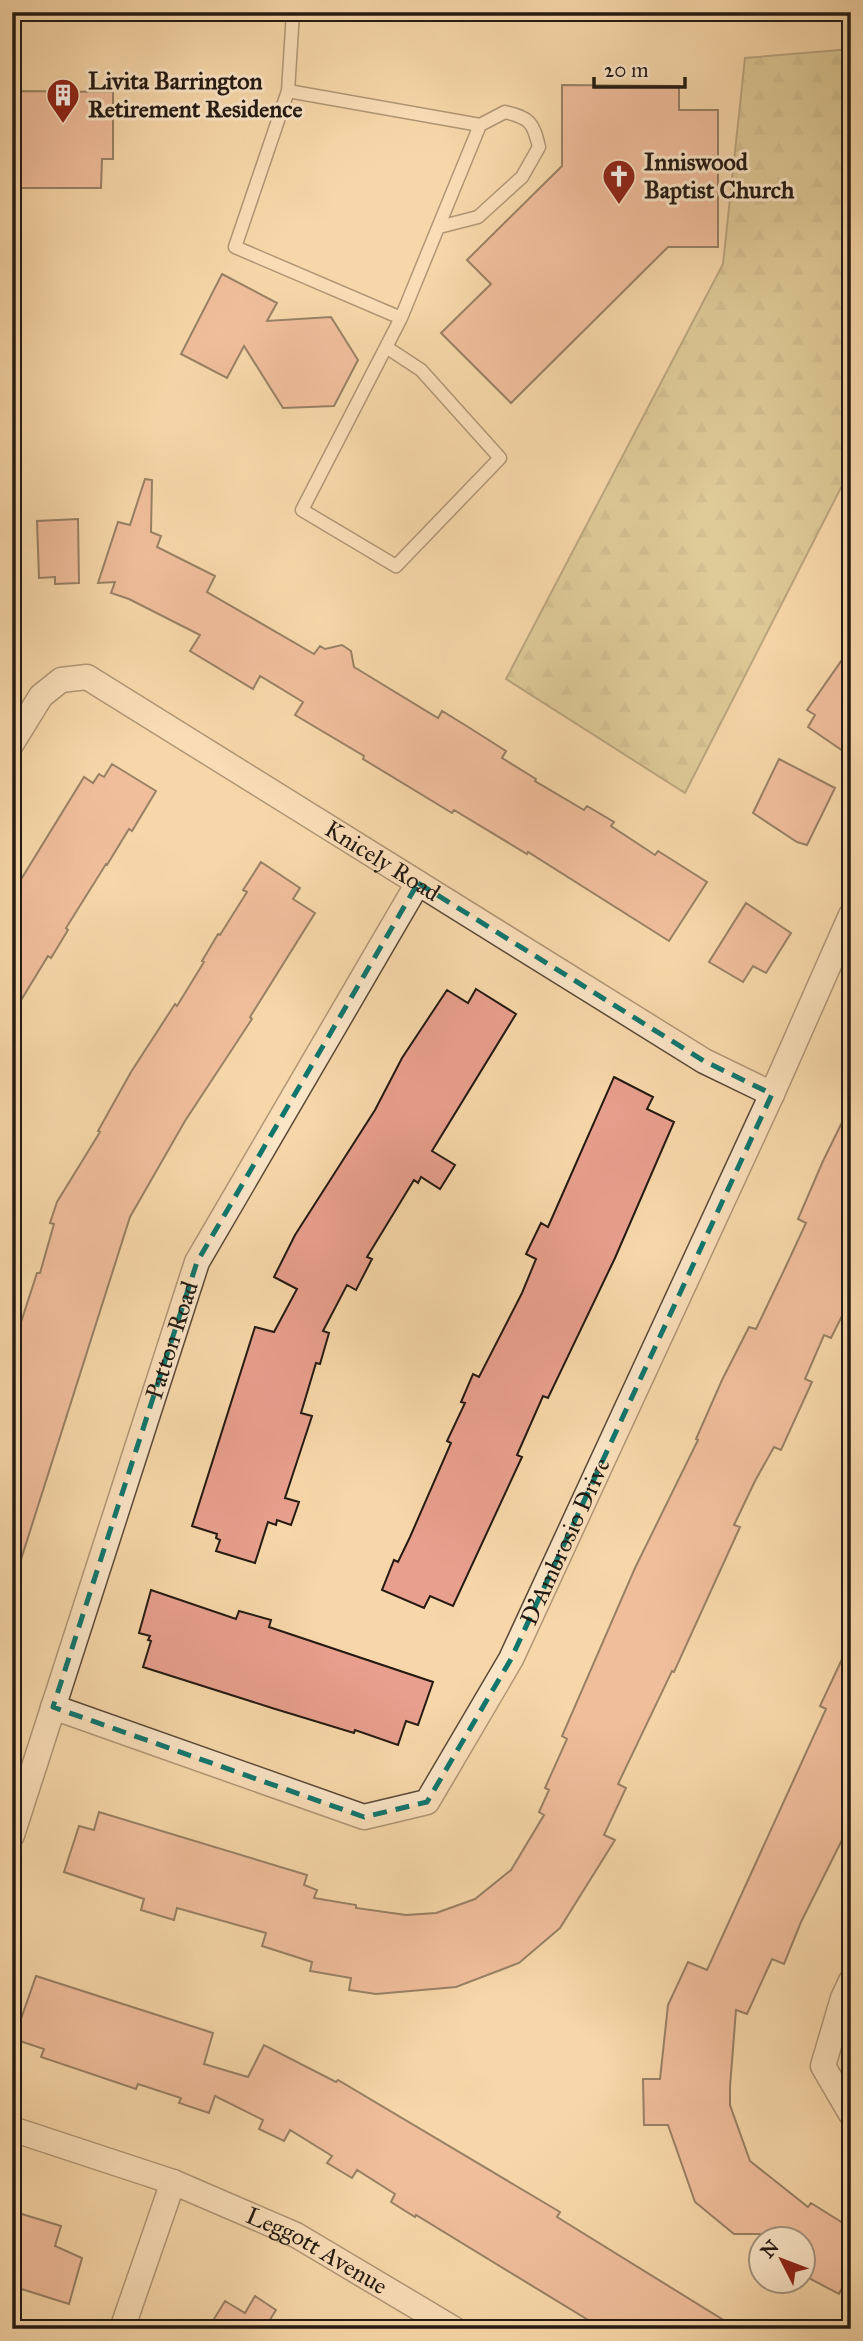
<svg xmlns="http://www.w3.org/2000/svg" width="863" height="2341" viewBox="0 0 863 2341" font-family="'IM FELL Great Primer',serif">
<style>
.forest{fill:url(#forest-firs);stroke:#736c4c;stroke-width:2}
.building{fill:#e89f8d;stroke:#241a13;stroke-width:2}
.lines{fill:none;stroke-linecap:round;stroke-linejoin:round}
.lane-casing{stroke:#594938;stroke-width:15}
.street-casing{stroke:#594938;stroke-width:27}
.lane{stroke:#fae5c7;stroke-width:12}
.street{stroke:#fae5c7;stroke-width:24}
.marked{fill:none;stroke:#0f766e;stroke-width:5;stroke-dasharray:14 9;stroke-linejoin:round}
.labels{text-anchor:middle;dominant-baseline:central;stroke-width:6;stroke-linejoin:round;paint-order:stroke}
.poi-label{font-size:24px;font-weight:bold;fill:#241a13;stroke:#fae5c7;text-anchor:start}
.street-label{font-size:24px;fill:#241a13;stroke:#fae5c7}
</style>
<defs>
<pattern id="forest-firs" width="22" height="20" patternUnits="userSpaceOnUse" patternTransform="scale(1.75)"><rect width="22" height="20" fill="#c2bd84"/><path d="M5 1l3.5 6h-7zM16 11l3.5 6h-7z" fill="#a7a271"/></pattern>
</defs>
<rect width="100%" height="100%" fill="#f7d7a9"/>
<filter id="stains"><feTurbulence type="fractalNoise" baseFrequency=".00286" numOctaves="4"/><feColorMatrix values="0 0 0 0 .2 0 0 0 0 .09 0 0 0 0 .02 0 0 0 .5 -.17"/></filter>
<radialGradient id="worn" r=".72"><stop offset=".6" stop-color="#630" stop-opacity="0"/><stop offset="1" stop-color="#630" stop-opacity=".3"/></radialGradient>
<path class="forest" d="M851,49V468L685,793L506,679L723,264L745,58Z"/>
<path class="building" d="M562,85L679,86V110H718V247H668L511,403L441,333L491,284L467,260L562,166Z
M12,91L113,92V159H102L101,188H12Z
M222,274L277,303L267,321L331,317L358,360L334,406L283,408L244,346L227,378L181,354Z
M145,479L152,480L151,532L161,536L157,547L215,576L207,592L314,654L320,646L325,649L342,645L351,651L354,667L438,718L442,711L465,725L506,751L502,758L536,779L535,781L584,810L587,806L614,822L611,826L655,855L658,851L707,882L669,941L528,852L527,854L454,810L452,813L363,759L364,756L295,715L303,702L260,676L253,689L190,651L200,635L129,599L111,593L115,582L98,583L118,522L130,525Z
M78,519L79,583L55,584V577L39,578L37,521Z
M851,647V735L843,751L808,727L815,715L807,710Z
M779,759L835,788L807,845L797,842L753,813Z
M112,764L156,791L132,831L129,829L107,865L106,864L66,928L68,930L51,958L48,956L12,1015V894L84,777L93,783L99,774L104,777Z
M261,862L300,888L293,899L315,913L250,1017L252,1019L185,1121L130,1217L17,1572L12,1571V1350L37,1273H40L54,1224L50,1223L57,1202L100,1132L98,1131L131,1072L175,1004L177,1006L204,962L202,961L218,934L220,935L247,892L243,890Z
M746,903L791,933L766,973L753,966L743,982L709,962Z
M476,989L516,1014L432,1151L455,1165L440,1189L421,1177L418,1183L414,1180L367,1257L372,1259L356,1290L347,1285L323,1331L329,1333L320,1364L316,1363L301,1413L312,1416L285,1498L299,1502L291,1525L277,1520L276,1525L268,1522L255,1563L216,1551L220,1540L216,1538L217,1534L192,1526L255,1327L274,1332L297,1289L274,1277L295,1235L375,1110L402,1058L447,990L468,1003Z
M614,1077L653,1097L647,1109L674,1122L615,1258L548,1398L543,1396L517,1455L522,1457L453,1606L430,1596L424,1608L382,1590L394,1560L398,1562L410,1537L451,1443L447,1441L465,1403L461,1402L473,1374L479,1377L522,1293L536,1259L526,1254L541,1223L548,1227Z
M851,1104V1298L831,1338L824,1335L805,1379L812,1382L781,1450L774,1447L755,1481L734,1525L740,1527L674,1672L672,1671L618,1784L626,1788L604,1835L615,1840L560,1928L519,1963L456,1987L376,1994L349,1990L351,1978L310,1971L312,1962L262,1946L266,1933L177,1908L174,1920L141,1910L144,1899L64,1872L79,1826L94,1830L99,1812L307,1875L304,1885L317,1890L314,1898L356,1905V1908L406,1915L436,1913L475,1899L511,1870L544,1815L539,1812L549,1790L545,1788L567,1739L562,1736L635,1568L698,1440L696,1439L722,1380L749,1327L756,1329L787,1264L806,1223L798,1219L823,1161Z
M151,1590L236,1619L239,1611L271,1620L269,1627L433,1682L418,1725L406,1721L398,1745L355,1730L354,1733L272,1708L143,1667L151,1641L148,1640L150,1636L139,1633Z
M851,1640V1822L801,1922L784,1964L772,1959L747,2014L736,2010L730,2087V2105L750,2161L808,2207L811,2203L851,2228V2271L839,2294L803,2275V2239H762L766,2234H734L695,2202L668,2125H644L643,2079H660L668,2005L688,1962L707,1970L826,1709L820,1706Z
M36,1976L213,2033L204,2064L248,2077L264,2045L336,2082L338,2080L560,2212L557,2217L738,2329H603L416,2215L415,2217L391,2202L395,2194L357,2170L352,2178L327,2163L332,2156L290,2130L284,2141L259,2129L263,2120L215,2096L209,2113L179,2103L181,2098L138,2084L136,2089L41,2057L44,2049L14,2039Z
M12,2211L61,2226L55,2246L82,2258L69,2304L12,2286Z
M255,2296L276,2310L266,2326L269,2329H208L225,2301L245,2313Z"/>
<g class="lines">
<defs>
<path id="lane" d="M288,91L480,125L401,318L235,247L288,91L293,12
M439,227L478,217L522,177L539,147C533,122 530,118 505,112L480,125
M386,347L421,370L500,458L396,566L302,510L401,318"/>
<g id="street">
<path id="s1" d="M12,743L41,696L61,680L87,677L704,1061L772,1094"/>
<path id="s2" d="M53,1707L364,1817L427,1802L511,1659L772,1094L851,915"/>
<path id="s3" d="M12,1835L197,1262L418,883"/>
<path d="M851,1981L843,1998L823,2066L851,2114"/>
<path id="s4" d="M12,2129L173,2182L296,2235L454,2329"/>
<path d="M122,2329L173,2182"/>
</g>
</defs>
<use href="#lane" class="lane-casing"/>
<use href="#street" class="street-casing"/>
<use href="#lane" class="lane"/>
<use href="#street" class="street"/>
</g>
<path d="M0 0H863V2341H0ZM418,883L704,1061L772,1094L511,1659L427,1802L364,1817L53,1707L197,1262Z" fill="#f7d7a9" fill-opacity=".55" fill-rule="evenodd"/>
<path class="marked" d="M418,883L704,1061L772,1094L511,1659L427,1802L364,1817L53,1707L197,1262Z"/>
<defs>
<symbol id="building-pin" viewBox="-11 -11 22 30"><path d="M0 17L-7.5 6A9.5 9.5 0 1 1 7.5 6Z" fill="#8f2418" stroke="#fae5c7"/><path d="M-4-6H4V6H1V3H-1V6H-4ZM-2.5-4.3h1.7v1.8h-1.7ZM.8-4.3h1.7v1.8H.8ZM-2.5-1h1.7V.8h-1.7ZM.8-1h1.7V.8H.8Z" fill="#fff"/></symbol>
<symbol id="church-pin" viewBox="-11 -11 22 30"><path d="M0 17L-7.5 6A9.5 9.5 0 1 1 7.5 6Z" fill="#8f2418" stroke="#fae5c7"/><path d="M-1.2-6h2.4v3.5h3.3v2.4h-3.3V6h-2.4V-.1h-3.3v-2.4h3.3Z" fill="#fff"/></symbol>
</defs>
<g fill-rule="evenodd">
<use href="#building-pin" x="44" y="76" width="38" height="52"/>
<use href="#church-pin" x="600" y="157" width="38" height="52"/>
</g>
<g class="labels">
<g class="poi-label">
<text x="88" y="81">Livita Barrington<tspan x="88" dy="28">Retirement Residence</tspan></text>
<text x="644" y="162">Inniswood<tspan x="644" dy="28">Baptist Church</tspan></text>
</g>
<g class="street-label">
<text stroke="none"><textPath href="#s1" startOffset="455">Knicely Road</textPath></text>
<text stroke="none"><textPath href="#s3" startOffset="520">Patton Road</textPath></text>
<text stroke="none"><textPath href="#s2" startOffset="690">D'Ambrosio Drive</textPath></text>
<text stroke="none"><textPath href="#s4" startOffset="329">Leggott Avenue</textPath></text>
</g>
</g>
<rect width="863" height="2341" fill="none" stroke="#f7d7a9" stroke-width="42"/>
<rect x="14" y="14" width="835" height="2313" fill="none" stroke="#241a13" stroke-width="3.5"/>
<rect x="21" y="21" width="821" height="2299" fill="none" stroke="#241a13" stroke-width="2"/>
<g transform="translate(782 2260) rotate(312)"><circle r="33" fill="#fae5c7" stroke="#a4947f" stroke-width="2"/>
<path d="M0-5L12 26L0 18L-12 26Z" fill="#8f2418"/>
<text y="-10" font-size="19" font-weight="bold" text-anchor="middle" fill="#241a13">N</text>
</g>
<path d="M594 77v10h91v-10" fill="none" stroke="#241a13" stroke-width="3.5"/>
<text x="604" y="77" font-size="21" fill="#241a13" stroke="#fae5c7" stroke-width="5" paint-order="stroke">20 m</text>
<rect width="100%" height="100%" filter="url(#stains)"/>
<rect width="100%" height="100%" fill="url(#worn)"/>
</svg>
